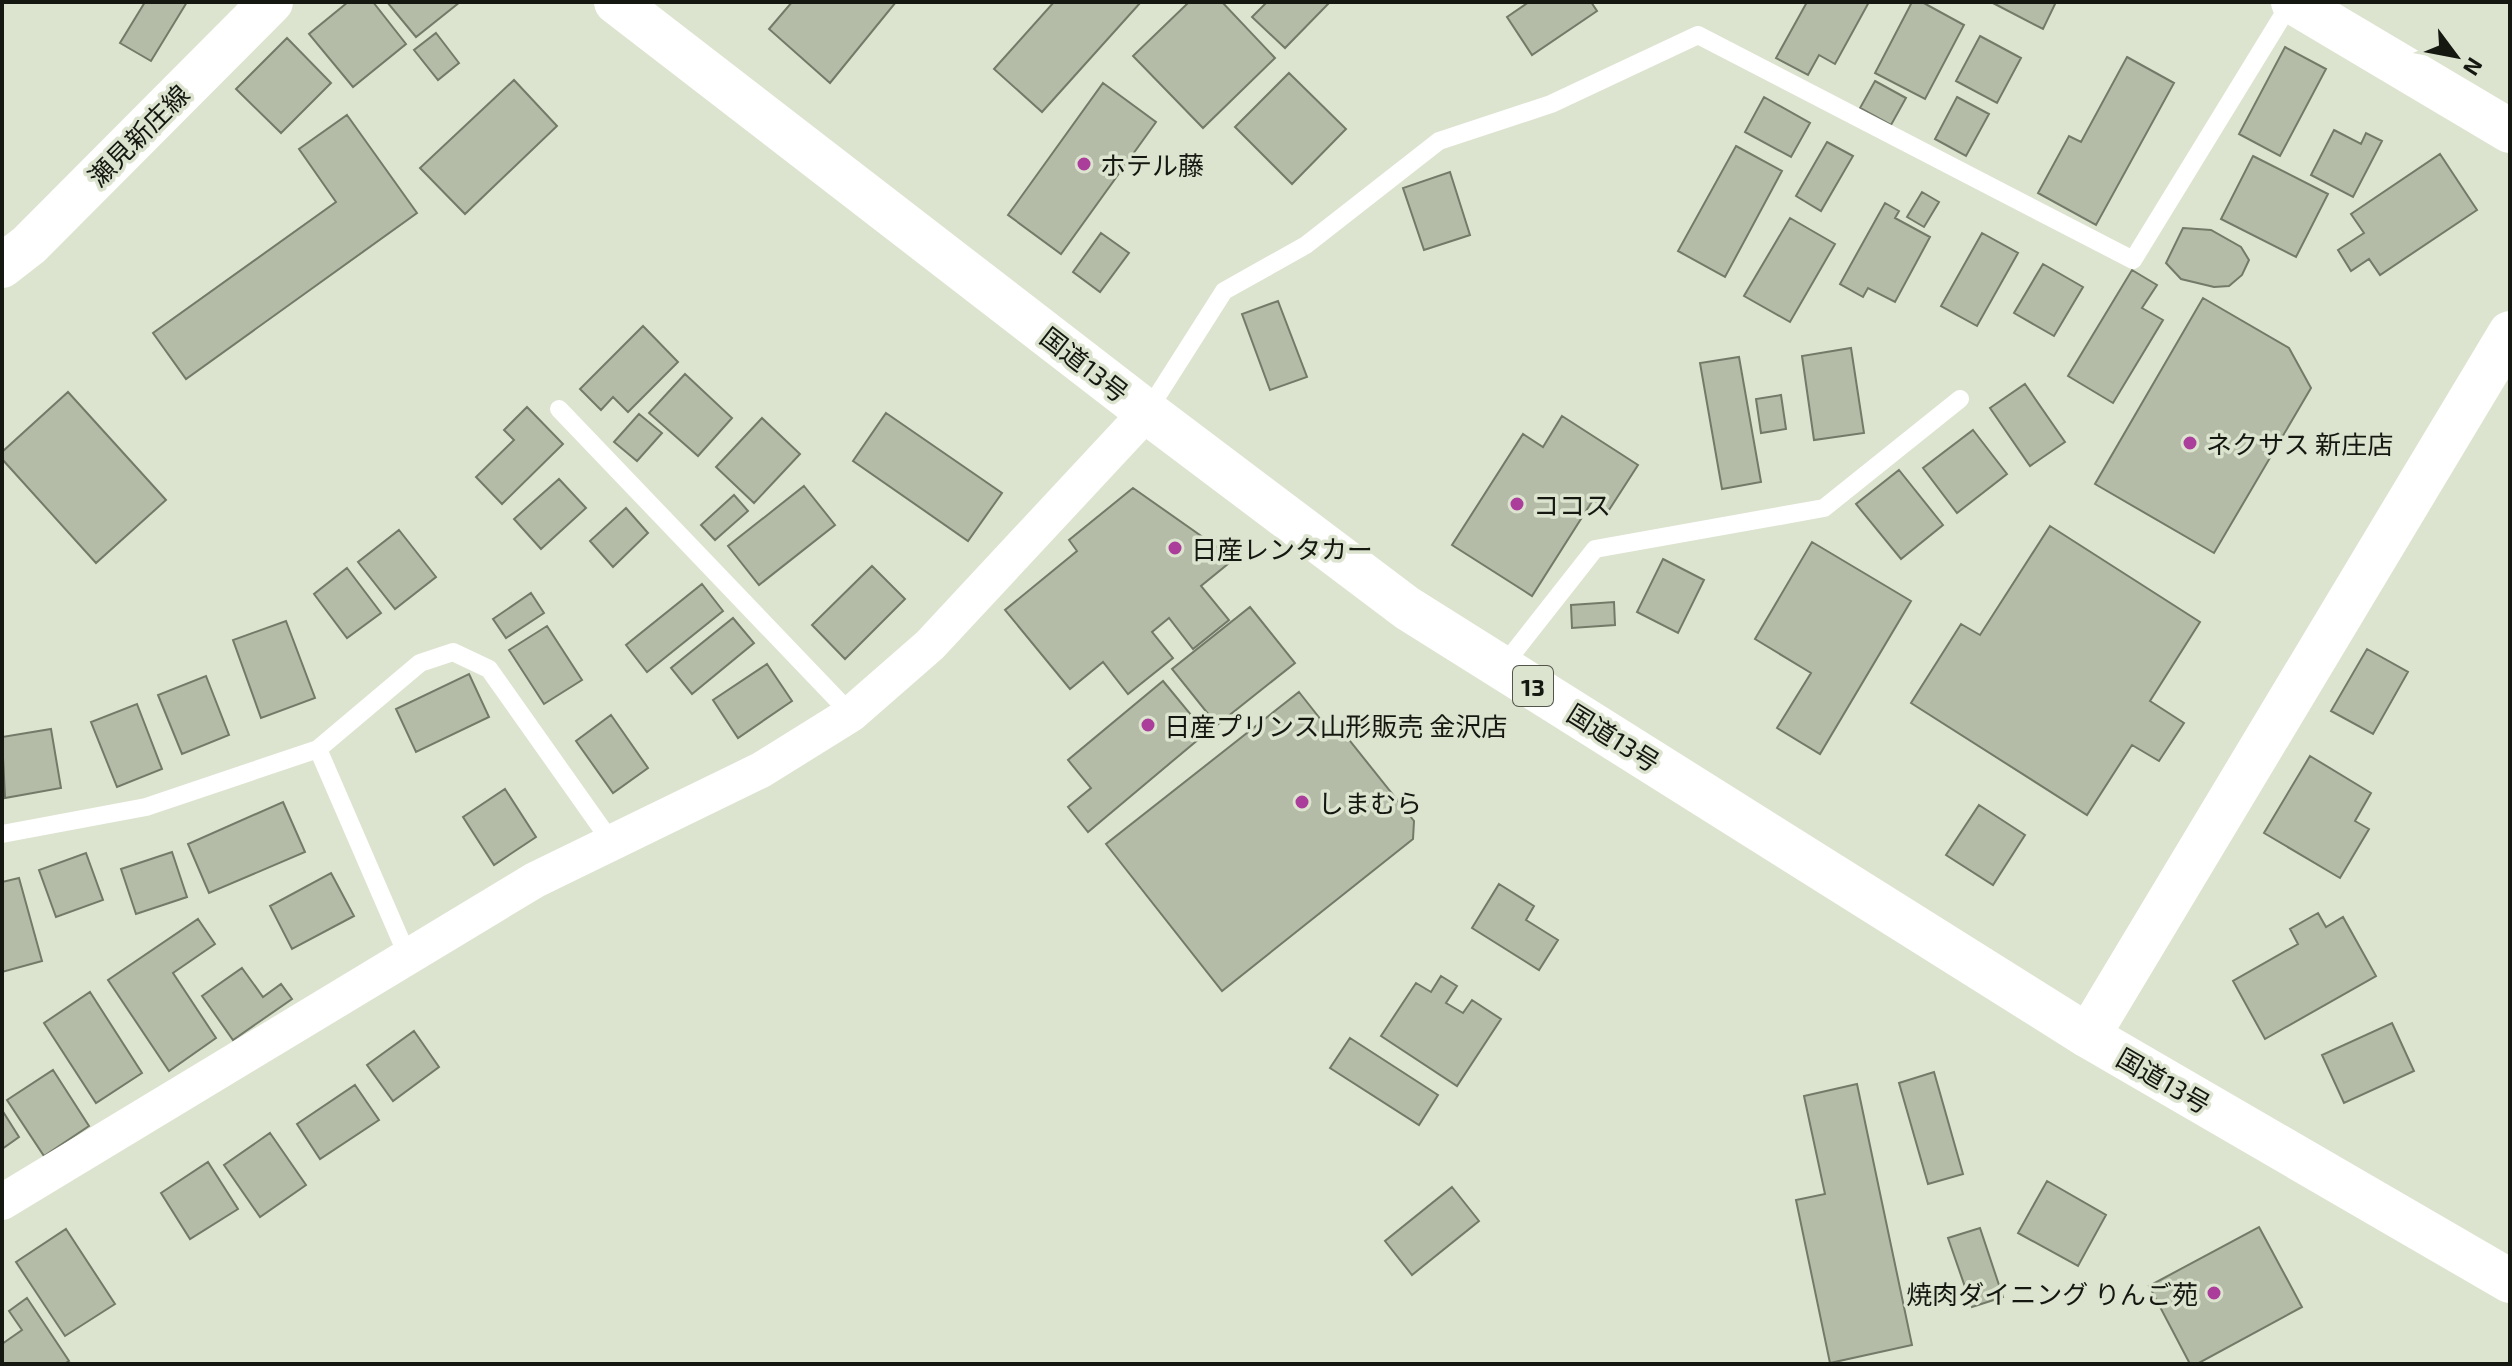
<svg xmlns="http://www.w3.org/2000/svg" width="2512" height="1366" viewBox="0 0 2512 1366" font-family="'Exo 2','Noto Sans JP',sans-serif">
<style>
.building{fill:#b4bca8;stroke:#737a68;stroke-width:2}
.lines{fill:none;stroke-linecap:round;stroke-linejoin:round}
.lane{stroke:#fff;stroke-width:18}
.street{stroke:#fff;stroke-width:36}
.secondary{stroke:#fff;stroke-width:44}
.highway{stroke:#fff;stroke-width:44}
.poi-dot{fill:#ac3e9b;stroke:#dce4cf;stroke-width:3}
.labels{text-anchor:middle;dominant-baseline:central;stroke-width:7;stroke-linejoin:round;paint-order:stroke}
.shield{fill:#dce4cf;stroke:#51554a;stroke-width:2}
.shield-label{font-size:24px;font-weight:bold;fill:#151811}
.street-label{font-size:26px;fill:#151811;stroke:#dce4cf}
.poi-label{font-size:26px;fill:#151811;stroke:#dce4cf;text-anchor:start}
</style>
<rect width="100%" height="100%" fill="#dce4cf"/>
<path class="building" d="M145,2H187L151,61L120,43Z
M348,2H373L406,44L353,87L309,34Z
M387,2H460L416,37Z
M792,2H896L830,83L769,29Z
M1054,2H1141L1042,112L994,69Z
M1189,2H1222L1275,58L1203,128L1133,56Z
M1267,2H1330L1285,48L1252,17Z
M1529,2H1591L1597,11L1532,55L1507,17Z
M1807,2H1869L1835,64L1819,55L1808,75L1776,58Z
M1912,2H1922L1964,25L1925,99L1875,73Z
M1991,2H2056L2043,29Z
M436,33L459,63L438,80L414,50Z
M1980,36L2021,58L1997,103L1956,81Z
M287,38L331,83L281,133L236,89Z
M2285,47L2326,69L2280,156L2239,134Z
M2127,57L2174,83L2096,225L2038,193L2069,136L2081,142Z
M1289,73L1346,129L1292,184L1235,127Z
M514,80L557,126L465,214L420,168Z
M1875,81L1906,98L1891,125L1860,108Z
M1103,83L1156,122L1061,254L1008,215Z
M1764,97L1810,123L1791,157L1745,132Z
M1957,97L1989,114L1966,156L1935,139Z
M347,115L417,213L186,379L153,333L336,202L299,149Z
M2334,130L2361,144L2366,133L2382,141L2353,197L2311,175Z
M1827,142L1853,156L1821,211L1796,196Z
M1736,146L1782,171L1725,277L1678,251Z
M2440,154L2477,210L2380,275L2369,259L2351,271L2338,250L2364,233L2351,214Z
M2253,156L2328,194L2296,257L2221,219Z
M1450,172L1470,235L1424,250L1403,188Z
M1922,192L1939,202L1924,227L1907,217Z
M1885,203L1899,211L1895,218L1930,237L1895,302L1868,288L1863,297L1840,284Z
M1790,218L1835,244L1790,322L1744,296Z
M2183,228L2211,230L2241,247L2249,260L2242,275L2229,286L2214,287L2181,279L2166,263Z
M1101,233L1129,253L1100,292L1073,272Z
M1982,233L2018,253L1977,326L1941,306Z
M2043,264L2083,287L2054,336L2014,313Z
M2132,270L2157,285L2142,308L2163,320L2113,403L2068,376Z
M2203,298L2289,348L2311,388L2214,553L2095,484Z
M1278,301L1307,377L1270,390L1242,314Z
M643,326L678,362L628,412L613,397L601,410L580,389Z
M1851,348L1864,433L1814,440L1802,356Z
M1739,357L1761,482L1722,489L1700,363Z
M685,374L732,418L698,456L649,413Z
M2025,384L2065,442L2030,466L1990,408Z
M68,392L166,500L96,563L2,459V452Z
M1781,395L1786,429L1761,433L1756,399Z
M527,407L563,444L502,504L476,477L514,440L504,430Z
M886,413L1002,493L968,541L853,461Z
M639,414L662,433L637,461L614,442Z
M1562,416L1638,465L1609,510L1593,500L1532,596L1452,545L1523,434L1543,447Z
M762,418L800,454L754,503L716,467Z
M1973,430L2007,474L1957,513L1923,468Z
M1899,470L1943,525L1901,559L1856,504Z
M559,479L586,508L541,549L514,519Z
M804,486L835,525L759,585L728,546Z
M1133,488L1234,559L1201,586L1229,620L1193,649L1169,618L1152,632L1173,658L1128,694L1103,662L1070,689L1005,610L1077,551L1069,540Z
M734,495L748,511L715,540L701,525Z
M626,508L648,533L613,567L590,541Z
M2050,526L2200,622L2150,701L2184,723L2159,761L2132,745L2087,815L1911,703L1961,624L1980,635Z
M399,530L436,577L395,609L358,562Z
M1812,542L1911,601L1820,754L1777,728L1811,673L1755,639Z
M1663,559L1704,580L1678,633L1637,612Z
M872,566L905,599L845,659L812,625Z
M347,568L381,613L347,638L314,594Z
M702,584L723,611L647,672L626,645Z
M531,593L544,613L506,638L493,619Z
M1614,602L1615,625L1572,628L1571,605Z
M1250,607L1295,663L1217,725L1172,669Z
M733,618L754,643L692,694L671,668Z
M286,621L315,698L261,718L233,640Z
M547,626L582,680L544,704L509,650Z
M2367,649L2408,672L2373,734L2331,711Z
M767,664L792,701L738,738L713,700Z
M469,674L489,717L416,752L396,709Z
M206,676L229,735L182,754L158,695Z
M1163,681L1206,733L1088,832L1068,807L1091,788L1068,760Z
M1299,692L1333,735L1346,736L1414,821L1413,839L1222,991L1106,844Z
M137,704L162,769L117,787L91,722Z
M611,715L648,768L613,793L576,741Z
M51,729L61,788L5,798L2,737Z
M2310,756L2371,793L2355,821L2369,829L2340,878L2264,833Z
M505,789L536,837L494,865L463,817Z
M283,802L305,852L209,893L188,844Z
M1979,805L2025,835L1993,885L1946,855Z
M172,852L187,897L136,914L121,869Z
M86,853L103,900L56,917L39,870Z
M331,873L354,916L292,949L270,906Z
M19,878L42,961L2,972V882Z
M1499,884L1534,906L1526,920L1558,940L1539,970L1472,928Z
M2318,913L2326,927L2343,917L2376,976L2265,1039L2233,981L2298,944L2290,929Z
M198,919L215,944L173,973L216,1038L169,1071L108,980Z
M242,968L263,997L281,984L292,999L233,1040L202,996Z
M1441,976L1457,986L1446,1003L1463,1013L1472,1000L1501,1019L1457,1086L1381,1036L1416,983L1431,992Z
M90,992L142,1073L96,1103L44,1023Z
M2392,1023L2414,1071L2344,1103L2322,1055Z
M414,1031L439,1067L393,1101L367,1065Z
M1350,1038L1438,1095L1419,1125L1330,1068Z
M53,1070L89,1126L44,1156L7,1100Z
M1934,1072L1963,1174L1928,1184L1899,1083Z
M1857,1084L1912,1345L1830,1363L1796,1200L1825,1194L1804,1096Z
M355,1085L379,1120L320,1159L297,1124Z
M2,1110L19,1137L2,1149Z
M270,1133L306,1185L260,1217L224,1165Z
M208,1162L238,1209L190,1239L161,1193Z
M2047,1181L2106,1215L2078,1266L2018,1233Z
M1452,1187L1479,1221L1412,1275L1385,1241Z
M2259,1227L2302,1307L2197,1364H2190L2149,1286Z
M1980,1228L2003,1297L1972,1307L1948,1238Z
M66,1229L115,1304L65,1336L16,1262Z
M27,1298L69,1361L64,1364H2V1344L22,1330L9,1311Z"/>
<g class="lines">
<path class="lane" d="M559,409L851,714
M1147,412L1224,291L1306,245L1439,141L1551,104L1698,35L2133,260L2291,2
M1503,666L1595,549L1824,508L1960,399
M318,749L408,957
M2,834L146,807L318,749L420,663L453,652L489,669L612,843"/>
<path class="street" d="M2,1202L535,880L761,770L851,714L930,645L1147,412"/>
<path class="secondary" d="M2293,2L2510,131
M2,266L29,245L271,2
M2088,1036L2510,333"/>
<path class="highway" d="M616,2L1147,412L1407,608L2088,1036L2510,1281"/>
</g>
<g class="poi-dot">
<circle cx="1084" cy="164" r="8"/>
<circle cx="2190" cy="443" r="8"/>
<circle cx="1517" cy="504" r="8"/>
<circle cx="1175" cy="548" r="8"/>
<circle cx="1148" cy="725" r="8"/>
<circle cx="1302" cy="802" r="8"/>
<circle cx="2214" cy="1293" r="8"/>
</g>
<g class="labels">
<rect class="shield" x="1513" y="666" width="40" height="40" rx="6"/>
<g class="shield-label">
<text x="1533" y="686">13</text>
</g>
<g class="street-label">
<text transform="translate(138 135) rotate(-45)">瀬見新庄線</text>
<text transform="translate(1085 364) rotate(38)">国道13号</text>
<text transform="translate(1614 737) rotate(32)">国道13号</text>
<text transform="translate(2164 1080) rotate(30)">国道13号</text>
</g>
<g class="poi-label">
<text x="1100" y="164">ホテル藤</text>
<text x="2206" y="443">ネクサス 新庄店</text>
<text x="1533" y="504">ココス</text>
<text x="1191" y="548">日産レンタカー</text>
<text x="1164" y="725">日産プリンス山形販売 金沢店</text>
<text x="1318" y="802">しまむら</text>
<text x="2198" y="1293" text-anchor="end">焼肉ダイニング りんご苑</text>
</g>
</g>
<rect width="2512" height="1366" fill="none" stroke="#151811" stroke-width="8"/>
<g transform="translate(2456 56) rotate(122)" stroke="#dce4cf" stroke-width="6" paint-order="stroke">
<path d="M0-6L14 30L0 20L-14 30Z" fill="#151811"/>
<text y="-12" font-size="22" font-weight="bold" text-anchor="middle" fill="#151811">N</text>
</g>
</svg>
